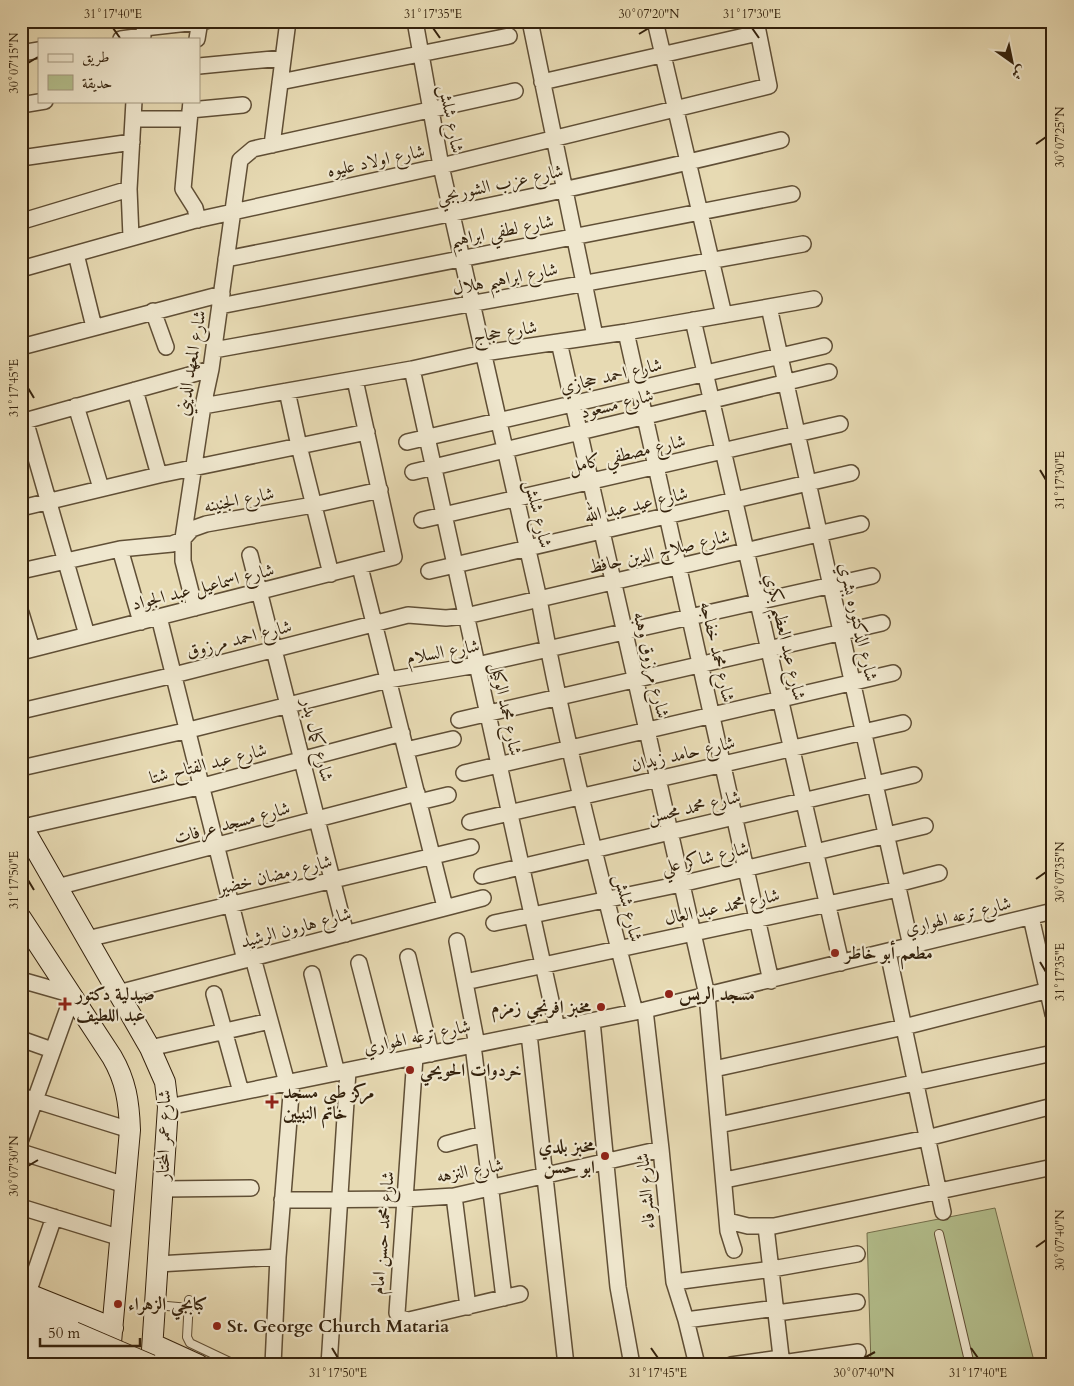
<svg xmlns="http://www.w3.org/2000/svg" width="1074" height="1386" viewBox="0 0 1074 1386" font-family="Cardo,Amiri,serif">
<style>
.green{fill:#b4c08e;stroke:#74704d}
.lines{fill:none;stroke-linecap:round;stroke-linejoin:round}
.lane-casing{stroke:#604f36;stroke-width:10}
.street-casing{stroke:#604f36;stroke-width:18}
.secondary-casing{stroke:#33210c;stroke-width:22}
.lane{stroke:#efe7ce;stroke-width:8}
.street{stroke:#efe7ce;stroke-width:15}
.secondary{stroke:#efe7ce;stroke-width:20}
.secondary-bridge-casing{stroke:#33210c;stroke-width:22;stroke-linecap:butt}
.secondary-bridge{stroke:#efe7ce;stroke-width:20}
.ticks{fill:none;stroke:#33210c;stroke-width:2}
.poi-dot{fill:#8f2418;stroke:#efe7ce;stroke-width:2}
.labels{text-anchor:middle;dominant-baseline:central;stroke-width:4.5;stroke-linejoin:round;paint-order:stroke}
.street-label{font-size:18px;fill:#33210c;stroke:#efe7ce}
.poi-label{font-size:18px;font-weight:bold;fill:#33210c;stroke:#efe7ce;text-anchor:start}
.neatline{fill:none;stroke:#33210c;stroke-width:2}
.ticks-label{font-size:12px;text-anchor:middle;fill:#33210c}
</style>
<rect width="100%" height="100%" fill="#e7dab3"/>
<filter id="stains"><feTurbulence type="fractalNoise" baseFrequency=".004" numOctaves="4"/><feColorMatrix values="0 0 0 0 .2 0 0 0 0 .09 0 0 0 0 .02 0 0 0 .5 -.17"/></filter>
<radialGradient id="worn" r=".72"><stop offset=".6" stop-color="#630" stop-opacity="0"/><stop offset="1" stop-color="#630" stop-opacity=".3"/></radialGradient>
<path class="green" d="M995,1208L1035,1365H871L867,1233Z"/>
<g class="lines">
<defs>
<path id="lane" d="M939,1234L970,1365
M189,1300L187,1337L190,1343L230,1362
M156,1305L189,1308"/>
<path id="street" d="M415,21L441,166L539,599C564,738 600,875 635,1012
M530,21L595,336
M655,21L724,315
M144,28L206,21
M121,39L143,36
M197,39L200,21
M21,53L39,50
M199,66L283,58
M280,82L509,36
M542,82L758,33
M191,101L183,189L195,208L198,220
M21,105L45,101
M190,110L243,105
M133,119H189
M272,145L288,21
M21,158L132,142
M21,218L26,220L129,189
M131,237L129,189L134,101
M76,254L94,327
M226,259C412,222 597,185 781,140
M21,269L192,221L441,166L769,86L756,21
M220,306L792,194
M769,307L911,946
M153,311L166,347
M693,320L841,963
M626,332L771,981
M559,342L707,995L728,1231L734,1250
M21,347L222,294
M214,350L803,244
M412,369L557,1028
M135,390L159,475
M287,391L299,446L331,574
M76,406L101,488
M203,406L412,369L484,353L626,332L814,299
M25,420L87,635
M21,422L211,369
M407,442L824,346
M413,472L829,372
M21,508L159,475L367,432
M422,520L840,424
M120,549L141,622
M250,555L346,934
M360,567L445,907
M21,571L120,549L172,544L182,540L192,529L206,524L313,505L380,490
M429,571L851,473
M195,608L183,561V538L203,406L211,369L240,160L253,149L515,91
M21,613L32,649
M159,617L245,960
M21,652L394,557L355,380
M21,711L174,675L408,615L446,618L466,616L861,524
M459,720L882,623
M406,750L453,739
M21,768L189,730L388,680L477,665L872,576
M464,773L893,673
M419,802L448,795
M470,822L903,723
M23,827L203,786L402,733
M482,876L914,775
M897,884L939,873
M57,887L417,793
M1031,917L1053,1014
M494,923L681,884L925,826
M87,939L471,847
M457,941L477,1045
M888,952L943,1212
M408,957L431,1054
M253,958L287,1083
M359,963L385,1063
M312,974L337,1073
M21,980L70,994
M465,982L898,889
M118,993L483,898
M214,994L241,1092
M645,1010L661,1149L674,1282L686,1320L697,1365
M592,1021L618,1287L632,1365
M529,1034L566,1365
M21,1039L52,1050
M473,1045L504,1298
M150,1048L270,1021
M415,1057L397,1313L400,1318L409,1320L520,1294
M714,1069L904,1027L1053,989
M21,1096L130,1130
M168,1107L645,1010L1053,911
M719,1125L1053,1053
M21,1139L72,997
M446,1144L483,1134
M21,1152L125,1185
M725,1180L927,1138L1053,1106
M163,1189L251,1188
M454,1196L468,1307
M282,1200L405,1199L454,1196L661,1149
M21,1207L121,1238
M728,1221L748,1226H774L1053,1167
M766,1227L782,1365
M158,1264L278,1257
M674,1282L772,1269L857,1254
M28,1293L54,1217
M777,1313L857,1302
M686,1320L776,1308
M782,1363L858,1352
M273,1365L278,1257L292,1082
M329,1365L348,1071
M731,1365L781,1358"/>
<path id="secondary" d="M21,824L150,1048L165,1082L168,1107L151,1365
M21,918L112,1057C126,1081 129,1102 130,1130L109,1365
M21,1291L113,1328
M21,1309L74,1332
M21,1330L67,1350
M153,1344L199,1365
M21,1346L64,1365"/>
</defs>
<use href="#lane" class="lane-casing"/>
<use href="#street" class="street-casing"/>
<use href="#secondary" class="secondary-casing"/>
<use href="#lane" class="lane"/>
<use href="#street" class="street"/>
<use href="#secondary" class="secondary"/>
<defs>
<path id="secondary-bridge" d="M74,1332L151,1365
M67,1350L102,1365"/>
</defs>
<use href="#secondary-bridge" class="secondary-bridge-casing"/>
<use href="#secondary-bridge" class="secondary-bridge"/>
</g>
<path class="ticks" d="M113,28L120,38M433,28L440,38M752,28L759,38M639,34L649,28M28,63L38,57M1036,144L1046,137M28,388L34,398M1040,470L1046,480M1036,879L1046,872M28,880L34,890M1040,962L1046,972M28,1166L38,1160M1036,1247L1046,1240M332,1348L338,1358M651,1348L658,1358M971,1348L978,1358M864,1358L875,1352"/>
<g class="poi-dot">
<circle cx="835" cy="953" r="5"/>
<circle cx="669" cy="994" r="5"/>
<path d="M62.5 996.5h5v5h5v5h-5v5h-5v-5h-5v-5h5z"/>
<circle cx="601" cy="1007" r="5"/>
<circle cx="410" cy="1070" r="5"/>
<path d="M269.5 1094.5h5v5h5v5h-5v5h-5v-5h-5v-5h5z"/>
<circle cx="605" cy="1156" r="5"/>
<circle cx="118" cy="1304" r="5"/>
<circle cx="217" cy="1326" r="5"/>
</g>
<g class="labels">
<g class="street-label">
<text transform="translate(451 119) rotate(79)">شارع شلش</text>
<text transform="translate(376 161) rotate(-12)">شارع اولاد عليوه</text>
<text transform="translate(500 184) rotate(-12)">شارع عزب الشوربجي</text>
<text transform="translate(502 231) rotate(-11)">شارع لطفي ابراهيم</text>
<text transform="translate(505 279) rotate(-11)">شارع ابراهيم هلال</text>
<text transform="translate(505 332) rotate(-9)">شارع حجاج</text>
<text transform="translate(191 363) rotate(-80)">شارع المعهد الديني</text>
<text transform="translate(611 376) rotate(-13)">شارع احمد حجازي</text>
<text transform="translate(617 404) rotate(-14)">شارع مسعود</text>
<text transform="translate(627 454) rotate(-13)">شارع مصطفي كامل</text>
<text transform="translate(239 500) rotate(-11)">شارع الجنينه</text>
<text transform="translate(636 505) rotate(-13)">شارع عيد عبد الله</text>
<text transform="translate(538 514) rotate(77)">شارع شلش</text>
<text transform="translate(659 552) rotate(-13)">شارع صلاح الدين حافظ</text>
<text transform="translate(203 587) rotate(-14)">شارع اسماعيل عبد الجواد</text>
<text transform="translate(858 622) rotate(77)">شارع الدكتوره بشري</text>
<text transform="translate(785 637) rotate(77)">شارع عبد العظيم بكري</text>
<text transform="translate(239 639) rotate(-14)">شارع احمد مرزوق</text>
<text transform="translate(443 652) rotate(-10)">شارع السلام</text>
<text transform="translate(717 652) rotate(77)">شارع محمد خفاجه</text>
<text transform="translate(651 665) rotate(77)">شارع مرزوق وهبه</text>
<text transform="translate(506 709) rotate(78)">شارع محمد الوكيل</text>
<text transform="translate(317 740) rotate(76)">شارع كمال بدر</text>
<text transform="translate(683 754) rotate(-13)">شارع حامد زيدان</text>
<text transform="translate(208 764) rotate(-14)">شارع عبد الفتاح شتا</text>
<text transform="translate(694 807) rotate(-13)">شارع محمد محسن</text>
<text transform="translate(232 823) rotate(-15)">شارع مسجد عرفات</text>
<text transform="translate(705 858) rotate(-13)">شارع شاكر علي</text>
<text transform="translate(275 875) rotate(-14)">شارع رمضان خضير</text>
<text transform="translate(722 907) rotate(-12)">شارع محمد عبد العال</text>
<text transform="translate(628 908) rotate(76)">شارع شلش</text>
<text transform="translate(958 916) rotate(-14)">شارع ترعه الهواري</text>
<text transform="translate(296 928) rotate(-15)">شارع هارون الرشيد</text>
<text transform="translate(417 1037) rotate(-12)">شارع ترعه الهواري</text>
<text transform="translate(164 1135) rotate(-89)">شارع عمر المختار</text>
<text transform="translate(470 1171) rotate(-10)">شارع النزهه</text>
<text transform="translate(646 1191) rotate(-95)">شارع الشرفاء</text>
<text transform="translate(383 1233) rotate(-85)">شارع محمد حسن امام</text>
</g>
<g class="poi-label">
<text x="845" y="953">مطعم أبو خاطر</text>
<text x="76" y="994">صيدلية دكتور<tspan x="76" dy="21">عبد اللطيف</tspan></text>
<text x="679" y="994">مسجد الريس</text>
<text x="591" y="1007" text-anchor="end">مخبز افرنجي زمزم</text>
<text x="420" y="1070">خردوات الحويحي</text>
<text x="283" y="1092">مركز طبي مسجد<tspan x="283" dy="21">خاتم النبيين</tspan></text>
<text x="595" y="1146" text-anchor="end">مخبز بلدي<tspan x="595" dy="21">ابو حسن</tspan></text>
<text x="128" y="1304">كبابجي الزهراء</text>
<text x="227" y="1326">St. George Church Mataria</text>
</g>
</g>
<rect width="1074" height="1386" fill="none" stroke="#e7dab3" stroke-width="55"/>
<rect x="38" y="38" width="162" height="65" fill="#efe7ce" stroke="#a49880"/>
<rect x="48" y="54" width="25" height="8" fill="#efe7ce" stroke="#a49880"/>
<text x="82" y="62" font-size="15" fill="#33210c">طريق</text>
<rect x="48" y="75" width="25" height="15" fill="#b4c08e" stroke="#a49880"/>
<text x="82" y="88" font-size="15" fill="#33210c">حديقة</text>
<g transform="translate(1012 62) rotate(147)" stroke="#efe7ce" stroke-width="4" paint-order="stroke">
<path d="M0-4L9 19L0 12L-9 19Z" fill="#33210c"/>
<text y="-8" font-size="14" font-weight="bold" text-anchor="middle" fill="#33210c">ش</text>
</g>
<path d="M40 1338v8h100v-8" fill="none" stroke="#33210c" stroke-width="2.5"/>
<text x="48" y="1338" font-size="15" fill="#33210c" stroke="#efe7ce" stroke-width="4" paint-order="stroke">50 m</text>
<rect x="28" y="28" width="1018" height="1330" class="neatline"/>
<g class="ticks-label">
<text x="113" y="18">31°17'40"E</text>
<text x="433" y="18">31°17'35"E</text>
<text x="649" y="18">30°07'20"N</text>
<text x="752" y="18">31°17'30"E</text>
<text transform="translate(14 63) rotate(-90)" y="4">30°07'15"N</text>
<text transform="translate(1060 137) rotate(-90)" y="4">30°07'25"N</text>
<text transform="translate(14 388) rotate(-90)" y="4">31°17'45"E</text>
<text transform="translate(1060 480) rotate(-90)" y="4">31°17'30"E</text>
<text transform="translate(1060 872) rotate(-90)" y="4">30°07'35"N</text>
<text transform="translate(14 880) rotate(-90)" y="4">31°17'50"E</text>
<text transform="translate(1060 972) rotate(-90)" y="4">31°17'35"E</text>
<text transform="translate(14 1166) rotate(-90)" y="4">30°07'30"N</text>
<text transform="translate(1060 1240) rotate(-90)" y="4">30°07'40"N</text>
<text x="338" y="1377">31°17'50"E</text>
<text x="658" y="1377">31°17'45"E</text>
<text x="864" y="1377">30°07'40"N</text>
<text x="978" y="1377">31°17'40"E</text>
</g>
<rect width="100%" height="100%" filter="url(#stains)"/>
<rect width="100%" height="100%" fill="url(#worn)"/>
</svg>
